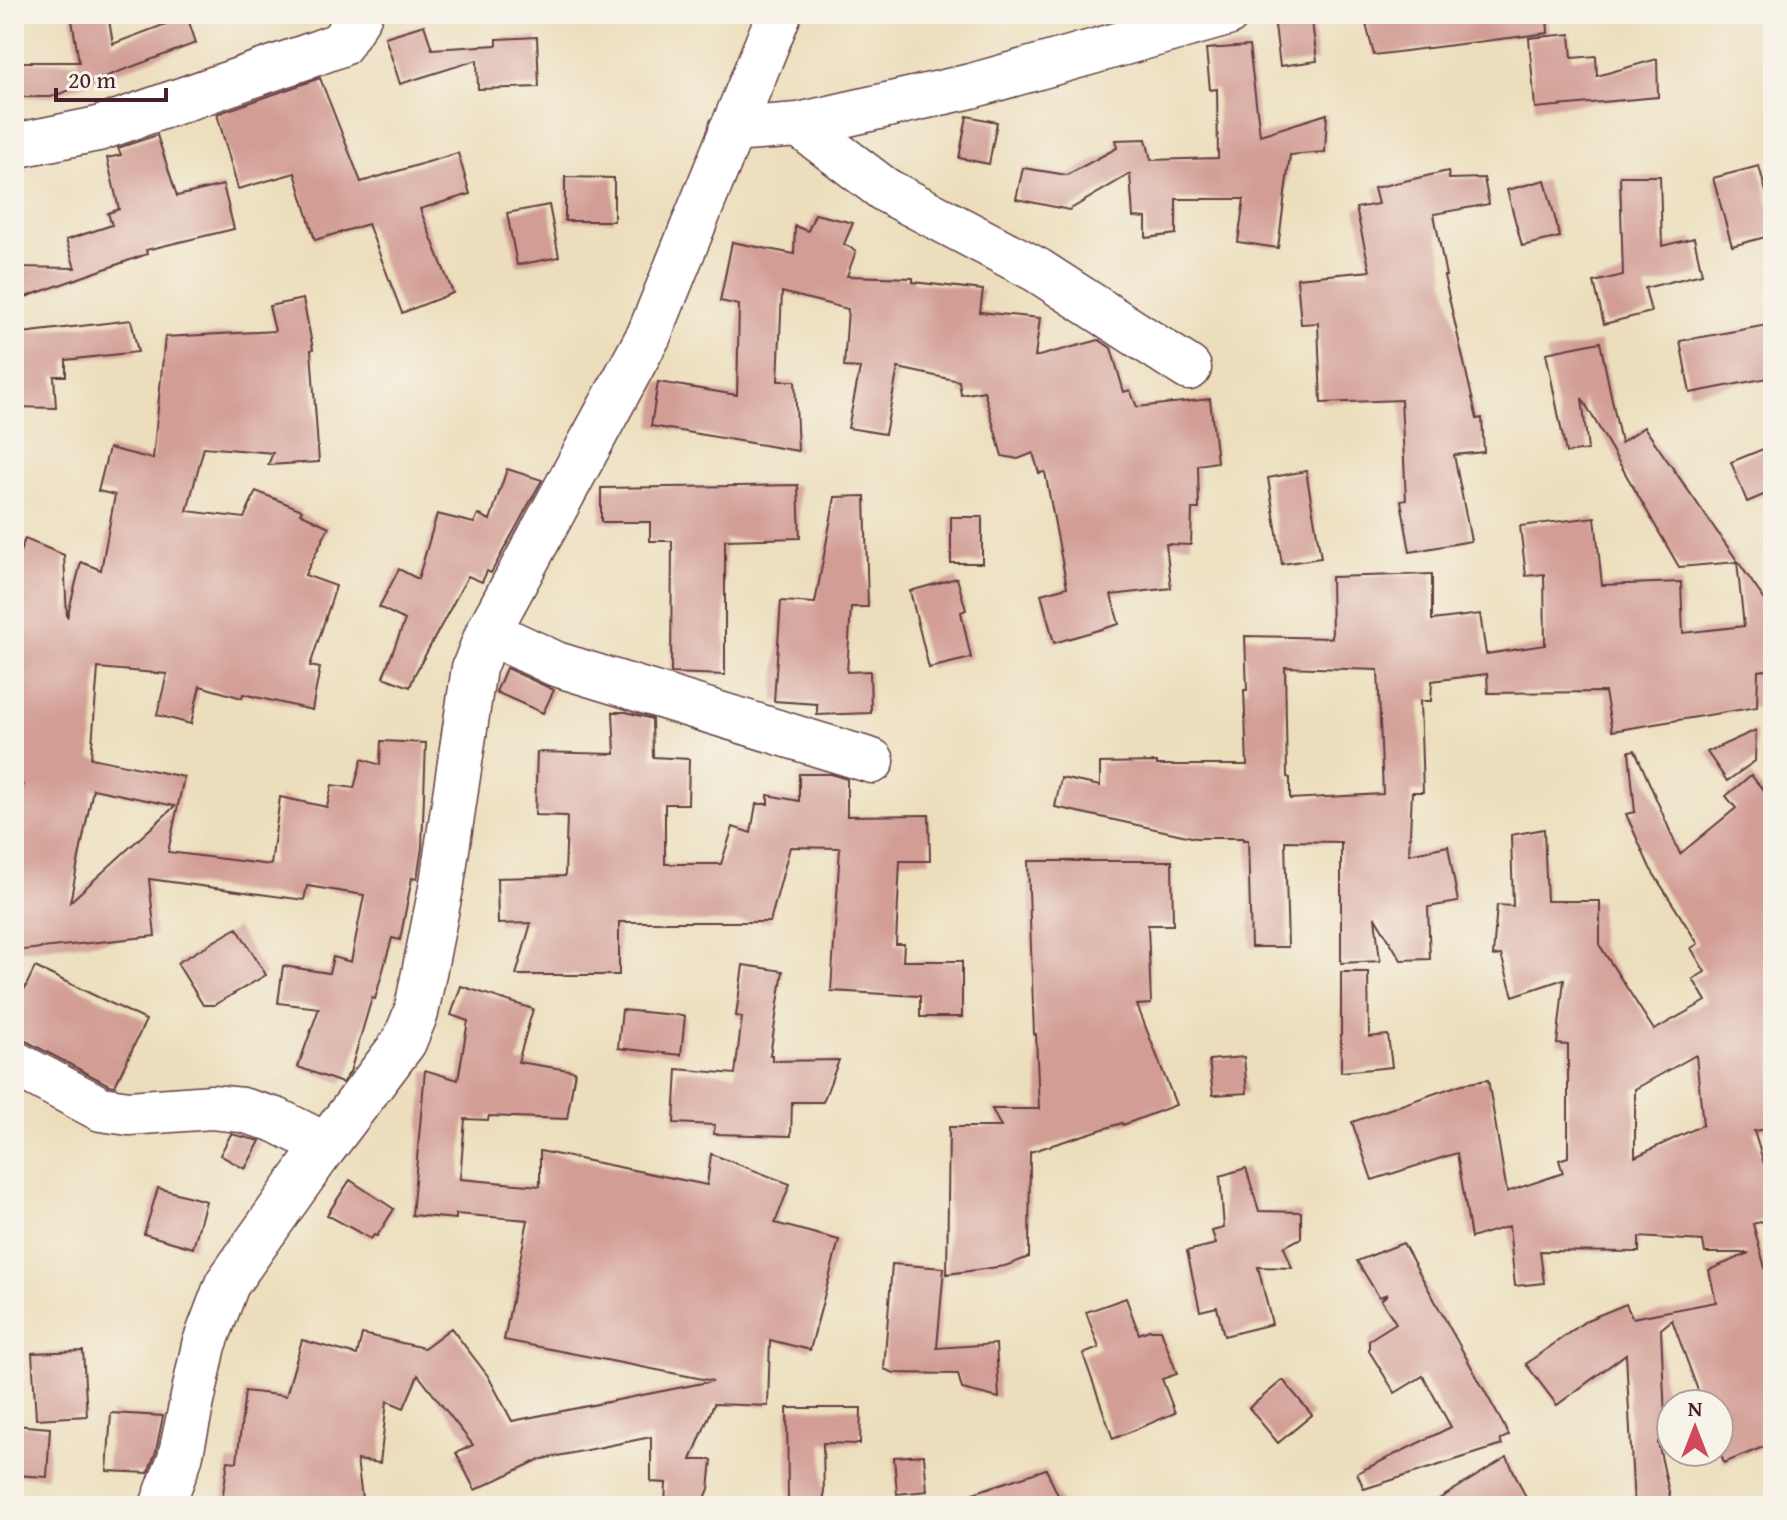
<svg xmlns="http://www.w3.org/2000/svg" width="1787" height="1520" viewBox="0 0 1787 1520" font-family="'Gentium Book Plus',serif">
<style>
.building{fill:#d29d94;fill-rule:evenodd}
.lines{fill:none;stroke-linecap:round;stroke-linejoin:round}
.minor-casing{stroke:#623c41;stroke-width:47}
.minor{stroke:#fff;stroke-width:44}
</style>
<rect width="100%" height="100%" fill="#f7f3e8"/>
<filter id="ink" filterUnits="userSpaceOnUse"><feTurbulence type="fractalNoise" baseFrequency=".0125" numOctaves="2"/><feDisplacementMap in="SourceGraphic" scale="16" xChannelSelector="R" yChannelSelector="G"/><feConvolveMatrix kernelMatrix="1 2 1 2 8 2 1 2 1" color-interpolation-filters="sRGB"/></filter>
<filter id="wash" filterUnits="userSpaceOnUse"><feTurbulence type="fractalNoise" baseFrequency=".006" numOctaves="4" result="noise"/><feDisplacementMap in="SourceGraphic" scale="32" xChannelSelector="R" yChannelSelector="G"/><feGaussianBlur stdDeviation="1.8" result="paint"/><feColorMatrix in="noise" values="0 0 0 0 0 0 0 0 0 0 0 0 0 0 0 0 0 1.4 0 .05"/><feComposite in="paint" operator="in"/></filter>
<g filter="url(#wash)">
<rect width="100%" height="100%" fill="#ecdebc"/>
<g id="blocks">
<path class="building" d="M71,14H108L113,44L187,16L196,43L51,97H15V62H79Z
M1297,14H1311L1317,61L1280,66L1274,17Z
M1407,14H1547L1548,33L1374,55L1366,24Z
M424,25L432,49L497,45V39L537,37L539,87L478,89L477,60L400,84L385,37Z
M1570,34L1572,58L1596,56L1597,76L1657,59L1658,97L1535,108L1529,38Z
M1249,46L1260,135L1327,114L1325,152L1290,155L1278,248L1238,242L1244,199H1176V234L1146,238V218L1133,217L1130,174L1069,210L1016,199L1023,168L1067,175L1117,148L1115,140L1146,139L1151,160L1218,158L1217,89L1210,90L1206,49Z
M320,78L361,182L458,153L470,194L420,209L453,293L402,313L368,224L315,240L295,173L238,189L217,114Z
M967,116L997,122L989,164L959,158Z
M157,135L177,196L223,185L234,229L146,250L147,254L14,301V267L75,268L66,240L112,225L108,213L119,209L107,158L121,155L118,148Z
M1759,166L1773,218V235L1732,246L1713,178Z
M1448,171L1449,179L1484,178L1489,204L1434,214L1446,276H1444L1477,419L1482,418L1484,452L1454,455L1471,541L1410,552L1401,501L1406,500L1401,400L1321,403L1318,323L1301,324L1297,278L1370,271L1356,208L1378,204L1374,188Z
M1620,176H1660L1662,246L1694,238L1702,274L1645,288L1651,312L1604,324L1594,282L1623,275Z
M565,177L614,178V221H565Z
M1545,180L1560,237L1522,246L1507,190Z
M549,205L559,257L517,265L507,213Z
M815,214L853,223L844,244L856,251L847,276L913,278V282L983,290L980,312L1040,318L1035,357L1099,340L1111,348L1124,392L1130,390L1137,407L1210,399L1217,462L1198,465L1199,509H1192L1191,545L1166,544L1171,588L1111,595L1119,624L1054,643L1041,594L1067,587L1045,472L1039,473L1033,453L1018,459L1002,456L984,391L961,395L959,381L898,368L885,434L848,428L860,368L844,367L848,309L782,292L778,381H795L798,451L651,426L658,382L737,395L739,305L720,301L732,242L794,254L795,226L808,231Z
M303,299L313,349L311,350L319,462L268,465L273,453L204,447L187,511L244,518L256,491L302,510L300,513L329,527L305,575L336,586L310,666L320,668L312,710L243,694L242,698L200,686L191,724L157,715L167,674L98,668L91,758L184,777L168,852L271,865L280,797L327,807L332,785L354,788L362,759L380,765L381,741L426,743L422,847L417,879L412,878L400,940L392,938L375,999L372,998L350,1072L342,1083L298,1067L319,1008L278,1003L283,966L329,973L333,957L351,962L364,895L307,886L304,900L149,879L155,936L14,951V829L23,785L14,783V567L25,539L64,555L67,618L81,562L101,570L115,495L98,491L109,448L153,459L165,337L275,331L269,306ZM93,789L175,806L70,902Z
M131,320L138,352L66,360V376H54L56,408L14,407V334Z
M1773,324V377L1690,393L1680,341Z
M1600,342L1621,443L1644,427L1773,612V669L1758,671L1757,707L1612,731L1605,692L1488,693L1487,674L1432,681L1431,701H1420L1423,792H1412L1409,854L1448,846L1458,902L1428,907L1430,959L1401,960L1375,917L1380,961L1341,963V842L1285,841L1288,947H1251L1248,840H1243V838H1196L1055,807L1061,778L1100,786V763L1157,762V765H1247L1244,690H1247L1245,636L1332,638L1331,577L1432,574V620L1480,614L1486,654L1545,645L1544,574L1526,576L1520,526L1595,517L1602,585L1681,582L1683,633L1744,626L1737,562L1679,567L1582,398L1588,450L1566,453L1546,353ZM1285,667L1378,670L1383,794L1290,799V778L1287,777Z
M1773,445V491L1747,502L1731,462Z
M507,469L542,480L491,573L487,571L482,582L468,576L415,674L410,687L383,677L405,620L379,607L399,569L418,579L437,514L474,523L478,514L490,520Z
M1306,471L1321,558L1282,564L1268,478Z
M798,485L800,538L725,540V675L671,673L672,541H650V522H601V488Z
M865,496L868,607H851L847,672L870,671L871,713L817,715V704L774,701L781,601L815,603L835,497Z
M951,517H982V563H951Z
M957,578L966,610L961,612L971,658L929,668L910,591Z
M506,668L554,690L543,713L496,692Z
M613,712H626L652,719L653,757L689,759L688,804H665V864H721L733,827L751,833L756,804H768V795L799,801V774H831L847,779V816L929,815L930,861H900L896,944H904L903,961H962V1017H920V996L831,991L840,848L790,847L770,922H619V975H516L531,923L498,924L497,878L565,876L567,816L535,815L537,752L615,754Z
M1756,730L1755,761L1727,781L1707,752Z
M1635,750L1680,854L1736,808L1726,796L1751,775L1773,802V1128L1754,1131L1773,1193V1218L1753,1224L1773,1297V1443L1724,1463L1719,1449V1404H1703L1672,1320L1661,1329L1666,1441L1658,1442L1672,1506H1634L1626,1354L1557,1405L1526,1364L1587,1320L1626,1304L1632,1318L1716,1302L1709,1270L1749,1253H1705L1703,1241L1639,1237V1252L1540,1251L1544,1283L1515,1286L1509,1226L1471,1238L1457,1153L1372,1180L1352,1122L1462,1084L1488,1080L1507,1192L1563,1173L1559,1160L1568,1157V1045L1557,1044L1564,979L1513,996L1501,955L1493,956L1497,905L1513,906L1511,835L1544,829L1547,901H1600V946L1654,1030L1706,1001L1693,979L1705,972L1691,948L1698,944L1650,868L1626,814L1635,812L1629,751ZM1696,1055L1703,1125L1635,1157V1089Z
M1028,861H1172L1173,925H1148L1151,1004L1137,1005L1176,1105L1123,1125L1122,1123L1030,1152L1029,1257L1005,1266L947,1274L949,1127H1001L992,1109H1039L1036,1034L1034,1035Z
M237,928L266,975L214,1005H203L177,963Z
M743,965L783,971L770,1055H772V1061L839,1060L823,1102H792L791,1136L714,1134L715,1125L674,1123L677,1069L735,1074L742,1017L736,1016Z
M35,967L146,1020L115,1086L109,1085L26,1041L14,1038V1011Z
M1341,972H1368L1369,1037L1388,1035L1392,1067L1341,1072Z
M461,986L533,1009L518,1062L575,1071L567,1119L489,1116L488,1120L465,1119L460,1179L540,1186V1151L707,1185L711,1154L790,1184L775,1223L839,1240L810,1350L770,1340L768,1406L714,1404L691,1460H712L709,1489L702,1506H665L666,1483L651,1482V1437L538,1460L475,1490L456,1453L473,1445L418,1375L404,1408L387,1401L380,1463L357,1460L363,1506H221L228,1461L237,1462L245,1391L286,1396L302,1340L357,1355L362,1334L424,1348L451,1328L488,1376L512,1421L713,1381L504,1340L528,1220L456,1214V1219L412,1215L425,1070L458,1080L468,1021L451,1015Z
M622,1010L685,1016L681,1055L618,1048Z
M1244,1057L1247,1093L1213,1095L1209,1060Z
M231,1134L260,1141L245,1169L220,1155Z
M1246,1168L1259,1211L1301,1212V1238L1284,1247L1292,1268L1258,1267L1272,1324L1224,1336L1217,1307L1200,1311L1187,1251L1216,1244L1212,1231L1224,1228L1220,1176Z
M350,1180L394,1209L377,1236L374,1235L371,1239L327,1215Z
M158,1188L206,1201L193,1248L144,1234Z
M1403,1243L1509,1435L1500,1440L1502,1445L1364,1489L1357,1473L1451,1427L1423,1376L1395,1393L1369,1351V1340L1396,1323L1381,1300L1388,1294L1379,1297L1357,1261Z
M892,1264L944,1268L937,1348L996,1344L999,1398L962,1389L958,1374L894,1373L884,1369Z
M1126,1298L1139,1334L1149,1330H1161L1177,1374L1162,1379L1175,1413L1113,1439L1083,1354L1099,1348L1086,1312Z
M83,1351L87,1416L36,1419L32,1353Z
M1283,1380L1312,1415L1278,1443L1249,1408Z
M787,1408H861L860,1444L823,1443L824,1499L788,1500Z
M111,1413L163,1416L156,1451L148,1473L107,1471Z
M14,1425L50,1428L47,1477L14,1475Z
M924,1455L927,1491L897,1494L894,1457Z
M1507,1457L1530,1506H1428Z
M1046,1469L1063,1506H953L952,1500Z"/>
</g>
</g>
<g filter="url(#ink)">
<use href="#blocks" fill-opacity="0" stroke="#623c41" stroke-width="2"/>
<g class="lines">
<defs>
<path id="minor" d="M799,125L885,190L1037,270L1189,368
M731,130L799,125L971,86L1227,14
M14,146L98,129L311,55L341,44L360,14
M488,632L556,664L872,761
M14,1063L101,1109L129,1113L212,1107L242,1110L276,1120L326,1145
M162,1506L180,1458L204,1345L227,1284L317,1157L404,1042L416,1013L442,883L474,668L488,632L649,335L779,14"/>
</defs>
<use href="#minor" class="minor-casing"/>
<use href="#minor" class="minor"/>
</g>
</g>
<rect width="1787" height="1520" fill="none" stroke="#f7f3e8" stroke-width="48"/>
<g transform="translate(1695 1428)"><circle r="38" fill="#f7f3e8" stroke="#b29e9c" stroke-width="2"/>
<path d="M0-6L14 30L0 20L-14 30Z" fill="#d1495b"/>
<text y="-12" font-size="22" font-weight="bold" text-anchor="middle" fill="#4a1f2b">N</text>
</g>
<path d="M56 88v12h110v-12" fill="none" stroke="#4a1f2b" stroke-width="4"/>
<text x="68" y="88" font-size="24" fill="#4a1f2b" stroke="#f7f3e8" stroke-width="6" paint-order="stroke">20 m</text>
</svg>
